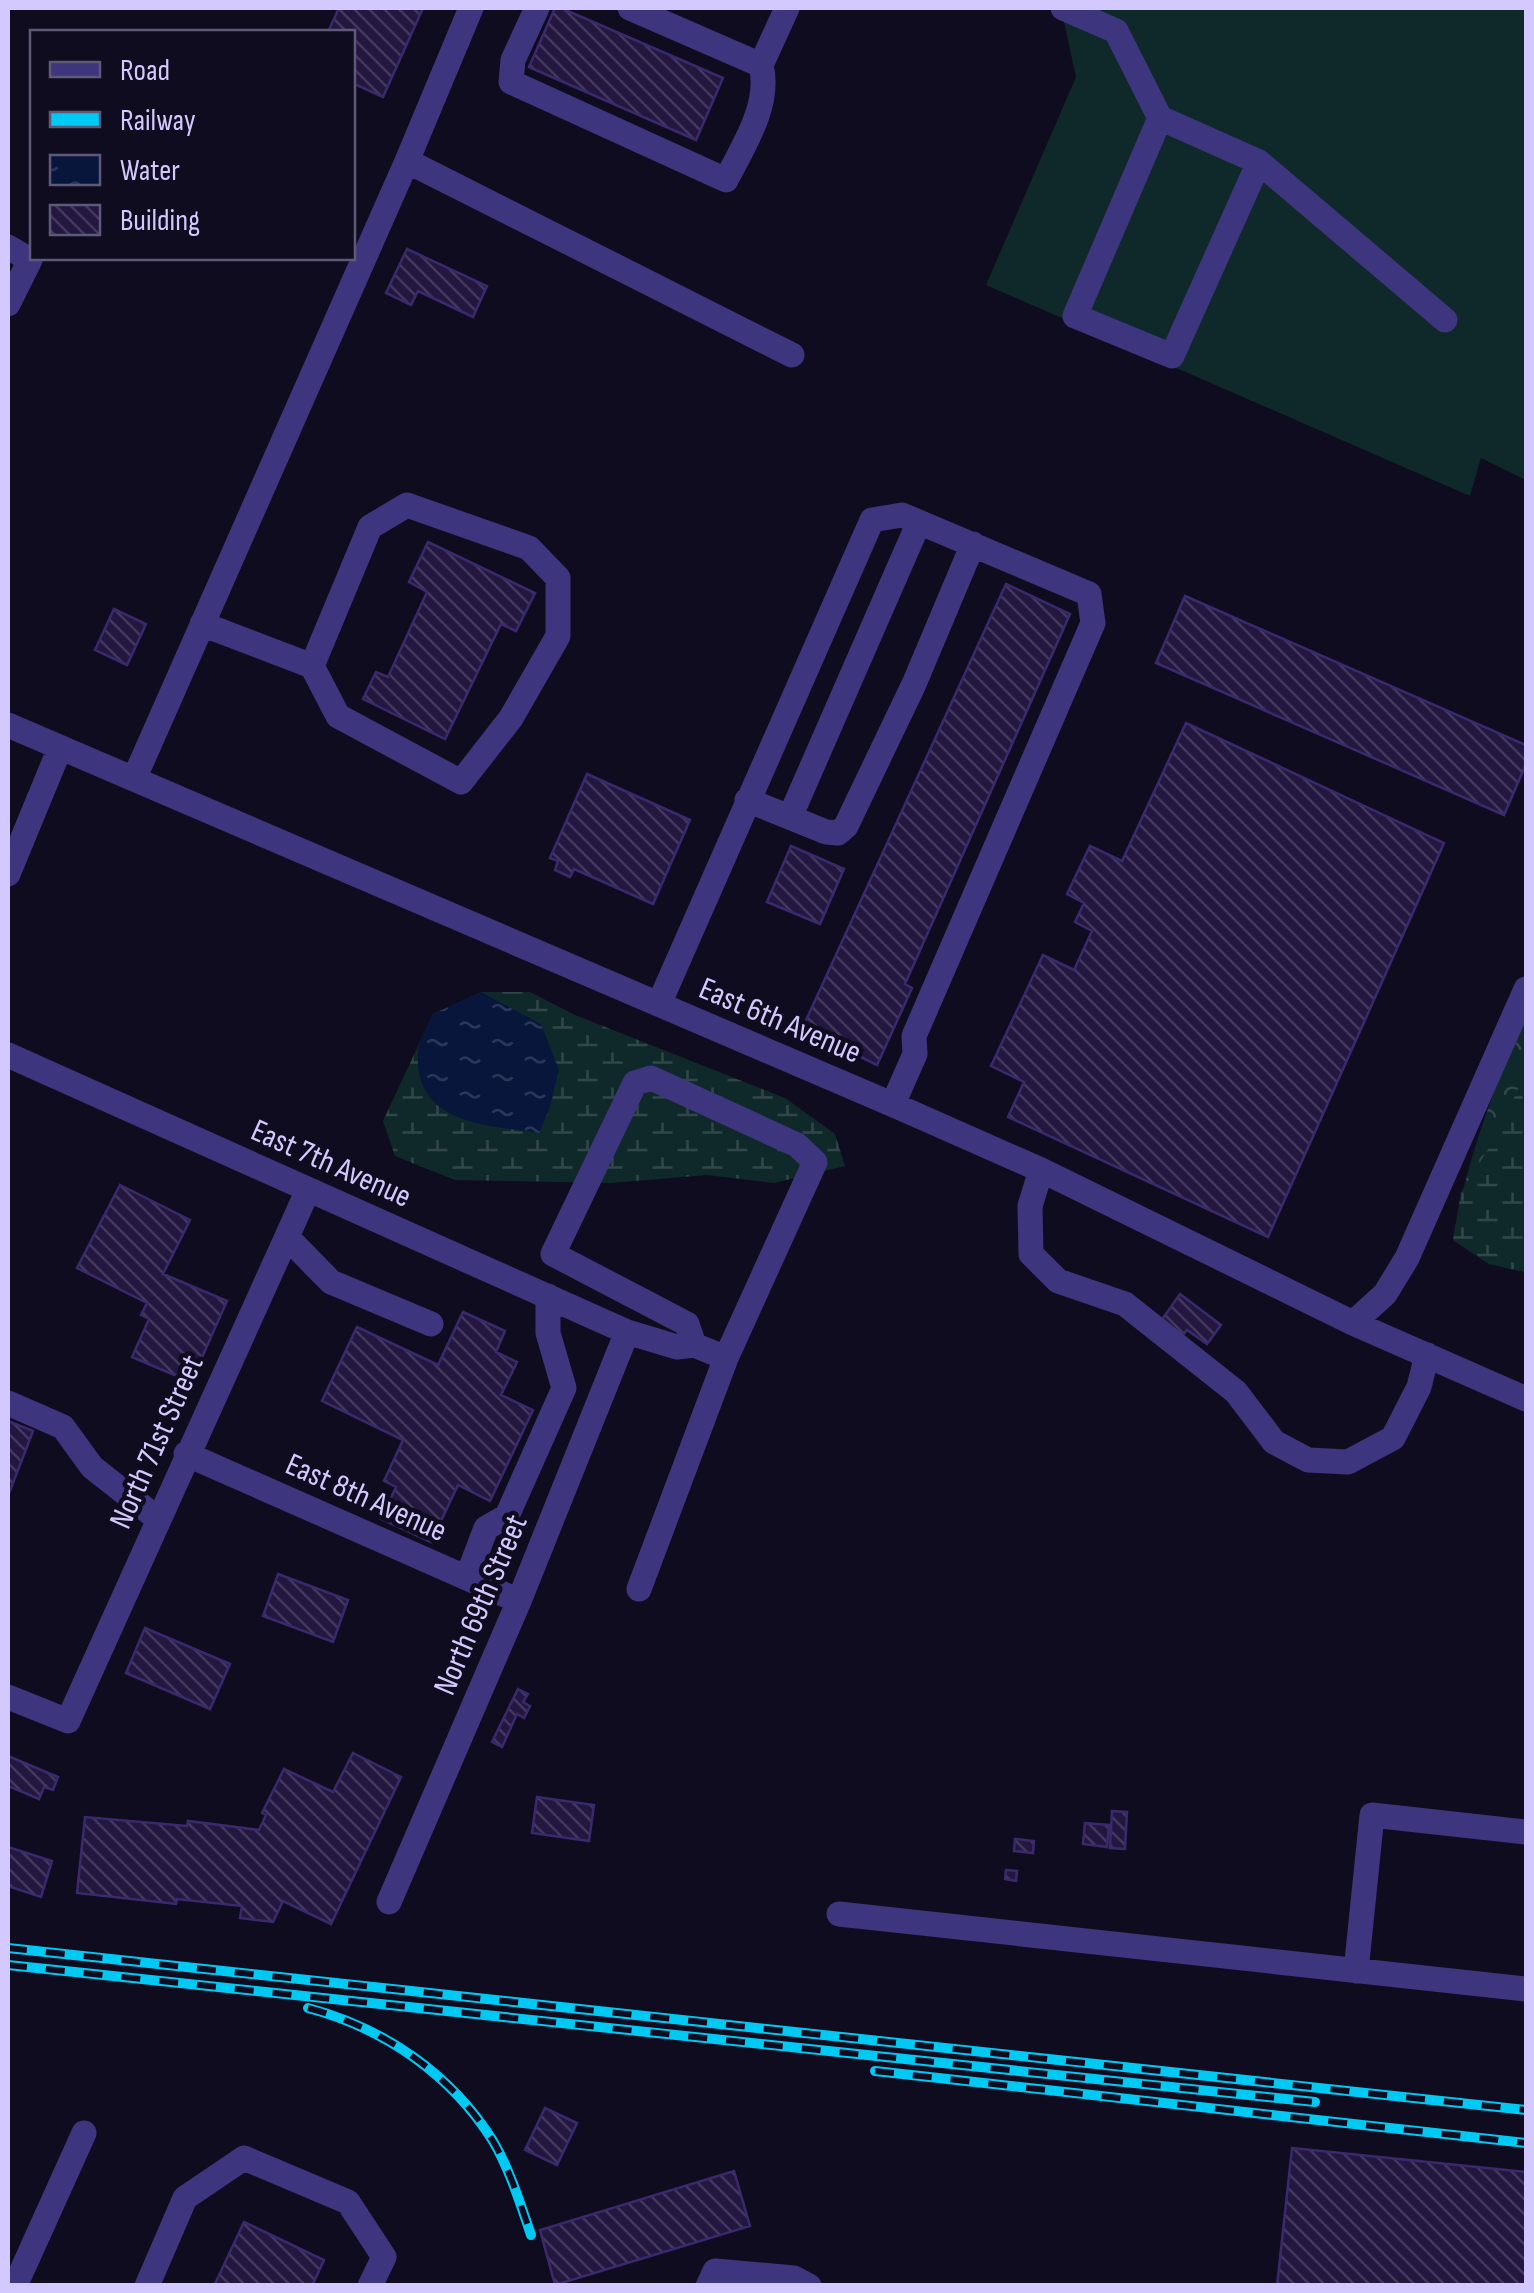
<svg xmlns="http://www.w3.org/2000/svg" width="1534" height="2293" viewBox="0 0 1534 2293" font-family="'Sofia Sans Condensed',sans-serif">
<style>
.grass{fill:#0f2829}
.forest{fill:url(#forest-crowns)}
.wetland{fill:url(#wetland-marsh)}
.water{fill:url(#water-ripples)}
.building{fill:url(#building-back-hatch);stroke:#3b296d;stroke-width:2.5}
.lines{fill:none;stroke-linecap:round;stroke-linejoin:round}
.minor{stroke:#3e357f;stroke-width:25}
.rail-casing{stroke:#00c9f4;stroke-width:10}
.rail{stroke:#100c1f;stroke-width:6;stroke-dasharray:19;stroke-linecap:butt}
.labels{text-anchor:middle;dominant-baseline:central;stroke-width:9;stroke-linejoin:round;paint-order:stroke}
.street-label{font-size:32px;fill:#d4c9ff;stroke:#100c1f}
</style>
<defs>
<pattern id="forest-crowns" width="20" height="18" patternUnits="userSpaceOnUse" patternTransform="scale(2.5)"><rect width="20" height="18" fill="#0f2829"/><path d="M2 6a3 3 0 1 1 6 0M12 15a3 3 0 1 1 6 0" fill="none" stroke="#314649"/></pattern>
<pattern id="wetland-marsh" width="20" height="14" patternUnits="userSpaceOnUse" patternTransform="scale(2.5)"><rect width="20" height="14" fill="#0f2829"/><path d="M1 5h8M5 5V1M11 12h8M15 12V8" fill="none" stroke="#314649"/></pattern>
<pattern id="water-ripples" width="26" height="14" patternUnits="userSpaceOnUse" patternTransform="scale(2.5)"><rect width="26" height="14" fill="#08163c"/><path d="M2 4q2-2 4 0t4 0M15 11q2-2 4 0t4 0" fill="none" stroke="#2b3759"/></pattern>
<pattern id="building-back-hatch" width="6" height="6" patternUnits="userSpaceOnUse" patternTransform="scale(2.5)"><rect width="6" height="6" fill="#231740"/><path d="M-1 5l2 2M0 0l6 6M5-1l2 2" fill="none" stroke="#42375d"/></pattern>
</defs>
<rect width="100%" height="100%" fill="#100c1f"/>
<path class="grass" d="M1061,8H1526V480L1481,458L1470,496L986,285L1076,77Z"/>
<path class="forest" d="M1526,1014V1272L1489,1264L1453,1240C1466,1160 1494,1088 1526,1014Z"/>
<path class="wetland" d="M481,992H530L575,1015L785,1098L835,1134L845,1166L774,1183L707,1175L610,1183L455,1180L395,1156L383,1121L433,1014Z
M1526,1021V1272L1489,1264L1453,1240L1461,1192L1499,1132L1524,1075Z"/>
<path class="water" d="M481,992L541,1024L559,1070L549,1110L539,1133C485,1125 413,1124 418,1051C419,1039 428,1025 433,1014Z"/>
<path class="building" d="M339,8H423L383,97L352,83V32H328Z
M555,8H561L723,78L696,140L529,67Z
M407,249L487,286L473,317L418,291L411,305L386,293Z
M428,542L535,593L516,631L501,624L445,739L363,699L376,672L388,677L427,592L409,582Z
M1006,584L1070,614L905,984L912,988L877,1065L802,1029Z
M1185,596L1526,745V764L1504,815L1156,663Z
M114,609L146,624L127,665L95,650Z
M1186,723L1444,843L1268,1237L1008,1117L1024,1082L991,1066L1043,955L1074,970L1092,931L1075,922L1084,903L1067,894L1090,846L1122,861Z
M587,774L690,820L653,904L574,869L570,877L555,870L558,861L550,858Z
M791,846L844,869L820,924L767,902Z
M120,1185L190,1220L163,1274L227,1301L191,1382L132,1357L149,1319L141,1315L147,1303L77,1268Z
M1180,1294L1221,1325L1207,1344L1187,1330L1182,1336L1161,1321Z
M463,1312L505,1331L496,1352L517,1362L501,1395L533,1410L490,1501L458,1485L431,1542L381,1519L396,1487L384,1481L403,1440L322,1401L357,1327L438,1365Z
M8,1421L33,1431L8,1496Z
M278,1574L348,1600L333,1642L263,1616Z
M145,1628L230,1664L210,1709L126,1673Z
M518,1689L528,1694L523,1702L530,1706L524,1718L517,1714L502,1747L492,1742Z
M353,1753L401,1777L331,1924L283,1901L273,1922L240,1918L242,1906L177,1899L176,1904L77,1893L85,1817L187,1826L188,1821L259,1830L266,1815L262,1813L284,1769L333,1792Z
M8,1756L58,1777L53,1790L44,1787L39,1799L8,1786Z
M537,1797L594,1805L589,1841L532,1833Z
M1112,1811L1127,1812L1125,1849L1110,1848Z
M1085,1823L1109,1825L1107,1847L1083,1844Z
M1015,1839L1034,1841L1033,1853L1014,1851Z
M8,1847L52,1861L41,1897L8,1886Z
M1006,1870L1017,1871L1016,1881L1005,1879Z
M545,2108L577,2123L557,2165L525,2150Z
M1292,2148L1526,2172V2286H1277Z
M734,2171L750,2226L555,2285L540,2230Z
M244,2222L324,2260L312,2286H214Z"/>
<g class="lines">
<path class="minor" d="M537,8L513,60L511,82L726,180C744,145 771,104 761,65
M630,8L761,65L787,8
M1063,8L1116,31L1160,118L1075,316L1172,356L1259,162L1160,118
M407,161L792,355
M1259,162L1445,320
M8,247L30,260L8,304
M202,624L312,666L338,716L461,782L511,718L558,636V578L529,548L407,505L370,527L312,666
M8,725L903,1109L1041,1170L1353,1323L1526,1399
M134,779L407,161L471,8
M747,800L826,832L838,833L846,826L914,684L973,544
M790,817L919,522
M8,874L60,748
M659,1004L872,520L902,515L1089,594L1093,623L914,1036L915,1054L893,1104
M8,1055L627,1332L677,1347L694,1345L726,1358L815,1162L797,1145L651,1078L635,1083L553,1254L687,1324L694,1345
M1041,1170L1030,1206L1031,1254L1058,1281L1125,1304L1236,1392L1274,1442L1308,1460L1348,1462L1393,1438L1419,1387L1427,1355
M287,1237L331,1282L431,1324
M1353,1323L1385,1294L1407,1258L1526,989
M8,1403L63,1427L92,1467L158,1519
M186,1454L519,1601
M467,1578L486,1528L507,1516L564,1388L548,1333V1296
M639,1589L726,1358
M8,1697L68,1721L308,1190
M389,1902L519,1601L627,1332
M839,1914L1526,1989
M1356,1971L1372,1815L1526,1832
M15,2286L84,2133
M147,2286L185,2198L244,2158L348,2202L384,2257L370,2286
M708,2286L715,2271L794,2278L809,2286"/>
<defs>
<path id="rail" d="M8,1948L1526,2110
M8,1965L1315,2102
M308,2008C384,2028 451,2074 493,2141C510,2170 520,2203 531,2235
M875,2071L1526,2143"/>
</defs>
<use href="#rail" class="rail-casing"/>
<use href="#rail" class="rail"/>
</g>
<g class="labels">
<g class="street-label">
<text transform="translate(780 1021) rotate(23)">East 6th Avenue</text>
<text transform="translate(331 1164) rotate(24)">East 7th Avenue</text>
<text transform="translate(157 1442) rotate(-66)">North 71st Street</text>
<text transform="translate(366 1498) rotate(24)">East 8th Avenue</text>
<text transform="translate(481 1605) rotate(-67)">North 69th Street</text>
</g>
</g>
<rect width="1534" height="2293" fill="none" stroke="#d4c9ff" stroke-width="20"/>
<rect x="30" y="30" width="325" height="230" fill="#100c1f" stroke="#5e5879" stroke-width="2.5"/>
<rect x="50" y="62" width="50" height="15" fill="#3e357f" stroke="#5e5879" stroke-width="2.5"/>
<text x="120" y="80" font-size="30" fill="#d4c9ff">Road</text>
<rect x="50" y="112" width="50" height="15" fill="#00c9f4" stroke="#5e5879" stroke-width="2.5"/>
<text x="120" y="130" font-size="30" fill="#d4c9ff">Railway</text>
<rect x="50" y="155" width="50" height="30" fill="url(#water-ripples)" stroke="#5e5879" stroke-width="2.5"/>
<text x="120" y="180" font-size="30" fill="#d4c9ff">Water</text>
<rect x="50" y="205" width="50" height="30" fill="url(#building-back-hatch)" stroke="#5e5879" stroke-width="2.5"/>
<text x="120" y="230" font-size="30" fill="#d4c9ff">Building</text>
</svg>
